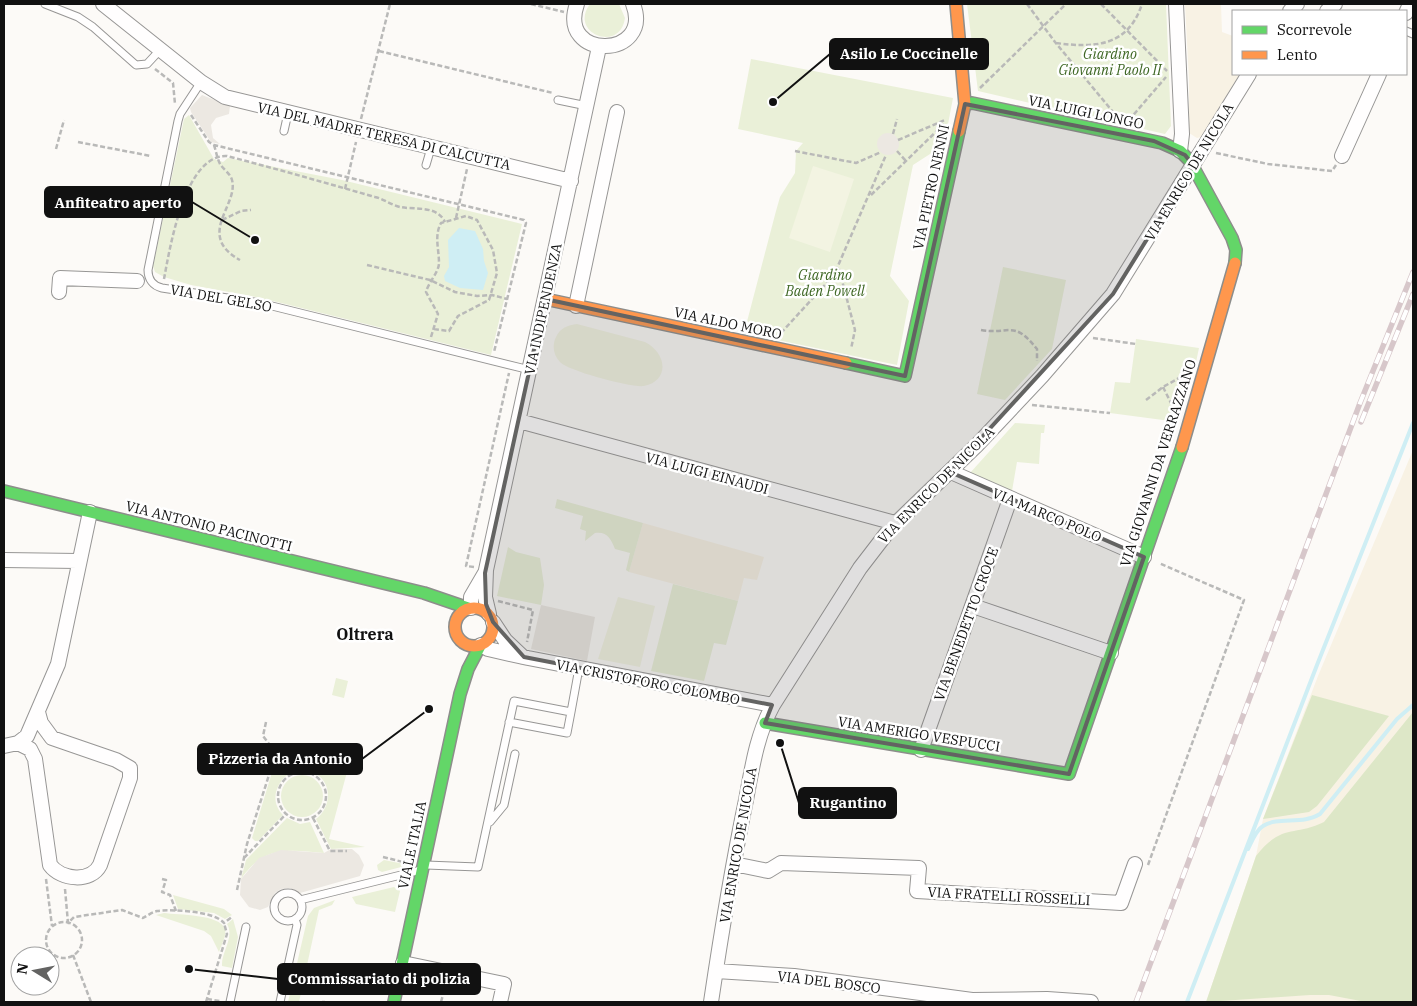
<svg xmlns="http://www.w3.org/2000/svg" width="1417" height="1006" viewBox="0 0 1417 1006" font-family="'IBM Plex Serif',serif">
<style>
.farmland{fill:#f8f2e4}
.green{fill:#eaf0d8}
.forest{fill:#dde7c7}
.pitch{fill:#f3f4e2}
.plaza{fill:#ece8e2}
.water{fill:#cfeef4}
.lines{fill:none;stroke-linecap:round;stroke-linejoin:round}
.stream{stroke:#cfeef4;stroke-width:4}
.lane-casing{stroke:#979695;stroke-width:9}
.street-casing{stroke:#979695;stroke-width:16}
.fast-casing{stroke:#8d8d8b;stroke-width:14}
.slow-casing{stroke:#8d8d8b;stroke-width:14}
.path{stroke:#b9b9b8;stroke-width:2.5;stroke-dasharray:5 2.5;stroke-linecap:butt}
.lane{stroke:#fffefe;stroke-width:7}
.street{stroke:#fffefe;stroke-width:14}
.fast{stroke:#63d668;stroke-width:11}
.slow{stroke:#ff974d;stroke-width:11}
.rail-casing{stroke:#d7c7ca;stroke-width:5.5}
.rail{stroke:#fff;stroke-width:4;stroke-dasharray:11;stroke-linecap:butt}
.marked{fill:#636362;fill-opacity:0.2;stroke:#636362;stroke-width:4;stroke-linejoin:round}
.labels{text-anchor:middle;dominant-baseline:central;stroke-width:5;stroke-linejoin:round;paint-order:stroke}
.park-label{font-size:14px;font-style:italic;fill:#3d6623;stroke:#fff}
.street-label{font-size:14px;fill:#111;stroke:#fff}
.quarter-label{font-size:16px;font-weight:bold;fill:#111;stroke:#fff}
.leader{fill:none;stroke:#111;stroke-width:2}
.callout-dot{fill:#111;stroke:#fff;stroke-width:2}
.callout{fill:#111;stroke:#111;stroke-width:2}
.callout-label{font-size:15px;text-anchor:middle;font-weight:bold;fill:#fff}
</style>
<rect width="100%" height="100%" fill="#fcfaf7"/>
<path class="farmland" d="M1185,4H1221L1222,32L1233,36V74H1240L1201,137L1197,138L1189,133V80Z
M1413,450V1002H1206L1256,856L1263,819L1318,676Z
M643,523L764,557L757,580L744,578L738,601L629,572Z"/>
<path class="green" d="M590,4H619L625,18C620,54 568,33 590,4Z
M967,4H1166L1171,126L1165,134L978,91Z
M751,59L953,98L944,145L913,165L890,276L909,301L897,365L744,333L776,211L780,197L795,173L796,151L803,143L738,129Z
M189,115L214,159L223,162L228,158L342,180L522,224L491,355L261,298L191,285L164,277L155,272L153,266L184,119Z
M1003,267L1066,280L1052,349L1005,400L977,394Z
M1136,339L1199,348L1195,367L1192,368L1178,422L1110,413L1115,382L1130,383Z
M1015,423L1045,425L1044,433H1041L1039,464L1017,462L1012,491L970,473Z
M557,499L643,523L629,572L626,570L630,553L615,549C611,539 607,531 595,533L585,541L586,531L580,529L583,516L555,508Z
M508,547L516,552L540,558L544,585L541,605L497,596Z
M673,584L738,601L726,645L714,643L704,681L651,671Z
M336,678L348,681L344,698L332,695Z
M283,749L347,772L329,839L365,847L331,849L316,819C332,807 333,780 312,772C307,770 301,770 297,767C292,762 288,755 283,749Z
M277,756H282L291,772C276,782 269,801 283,815L258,841H255L252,838Z
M281 796a21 21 0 1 1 42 0a21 21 0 1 1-42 0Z
M287,818L300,824L310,822L324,853C287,850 265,845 241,879L246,860Z
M384,860L404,864L405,866L382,872L378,870L377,865Z
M394,887L400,891L395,912L356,904L352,897Z
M173,895L224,909L232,915L225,919L214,913L178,909Z
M335,900L332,905L319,910L299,1002H288L308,916L314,908Z
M164,913C178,915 220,914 225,929C227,935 221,946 219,952L211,936L204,931L156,915Z
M233,919L238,937L232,968L222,966C221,952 235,937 227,924Z"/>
<path class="forest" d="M1312,695L1389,716L1317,806L1309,812L1263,819Z
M1413,712V1002H1366L1329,995H1310L1206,1002L1256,856C1282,823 1293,837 1324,822Z"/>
<path class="pitch" d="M813,166L854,179L830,252L789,238Z
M577,324L645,342C667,353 670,381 644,386C632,388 568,371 560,362C553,355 552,345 556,337C560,328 568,325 577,324Z
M618,597L655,606L640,667L598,659Z"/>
<path class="plaza" d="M202,95L230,106L229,114L216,118L211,125L213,138L220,144L211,142L191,112L190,108Z
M877 144a11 11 0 1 1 22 0a11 11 0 1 1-22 0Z
M541,605L595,617L587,661L531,649Z
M331,849H352L359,855L364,865L360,876L300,893L290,888L281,889L275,893L268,907L260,910L249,907L240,895L241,879L259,858L281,850L324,853Z"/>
<path class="water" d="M459,228L475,231L483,249L484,261L488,273L483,290L460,288L445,281L444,276L449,267L448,240Z"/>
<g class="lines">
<path class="stream" d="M1248,849C1252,841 1256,830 1263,826C1278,816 1303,825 1320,814L1397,719L1413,705
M1187,1002L1317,665L1413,423"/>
<defs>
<path id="lane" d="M45,4L78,17L93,27L136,65L147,64L160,50
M1406,31L1413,34
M201,82L180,114L178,121L148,270C148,279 153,286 162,288L260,303L530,370
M558,100L587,106
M284,131L288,113
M426,165L431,148
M509,722L567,733L571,712
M490,822L504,805L515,754
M426,865L478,867L514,701L571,712L579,668
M274 907a14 14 0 1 1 28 0a14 14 0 1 1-28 0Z
M300,900L421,870
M230,1002L246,927
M280,1002L297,925L295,919"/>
<path id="street" d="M103,4L201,82L225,97L571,181
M577,4C557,61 654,59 633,4
M1176,4L1182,134L1180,151
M1290,11L1297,4
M1327,11L1335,4
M1406,13L1410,4
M1342,156L1379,74
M59,292L60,278L137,281
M576,306L617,112
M519,421L895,523
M951,472L1144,557
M4,560L78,561
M973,606L1111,653
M471,608V597L485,573
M489,614L485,597L486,570L599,47
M493,622L505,640L523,657
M481,645L488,649L528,658L773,705
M18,743L30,749L35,759L50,865C61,880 91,883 100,865L130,778V768L116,760L52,738L41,723L38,712
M4,746L18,743L27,736L58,664L90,512
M921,750L1010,499
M734,864L768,871L781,863L919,868L917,891L1121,903L1135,864
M403,963L504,984L500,1002
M716,971L794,976L972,1000L1047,999L1091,1002
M711,1002C721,935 732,867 746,800C752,768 757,734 773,705L860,568L890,529L977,445L1042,376L1113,294L1249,74"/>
<path id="fast" d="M965,104L972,103L1162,143L1180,151L1190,161L1232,238L1236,250L1235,263
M846,363L905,376L959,131
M4,491L424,593L468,608
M765,723L1069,774L1182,447
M394,1002L460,694L468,669L480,646"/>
<path id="slow" d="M956,4L965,104L959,131
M545,299L846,363
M1182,447L1235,263
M455 627a19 19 0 1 1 38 0a19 19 0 1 1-38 0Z"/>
</defs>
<use href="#lane" class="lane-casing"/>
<use href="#street" class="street-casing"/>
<use href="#fast" class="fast-casing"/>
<use href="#slow" class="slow-casing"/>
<path class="path" d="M531,4L564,12
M1027,4L1055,42L1118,118
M1101,4L1167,71
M1056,43C1094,48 1128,47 1142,4
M379,51L553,93
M155,69L173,83L175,104
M980,88L1066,4
M191,115L209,142L214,145L524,220L526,223L494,352
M361,119L390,4
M1129,120L1166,77
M893,134L897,119
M898,140L945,120
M78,142L151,156
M214,145C216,151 217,158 220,164C223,169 230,173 232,180C239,205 195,235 240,260
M56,149L64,120
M795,151L856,163L881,152
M897,151L906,161
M1216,153L1268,164L1332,171L1336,165
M345,189L356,142
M871,195L944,124
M456,218L467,169
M222,220L241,211L251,210
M367,265L430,280L455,292L477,296L492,295L507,299
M839,269L855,330L851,349
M164,279C170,247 185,154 227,156C277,169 326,183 375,197C384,199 391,205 400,207C415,210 437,205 445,222
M981,330C1010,335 1013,319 1037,349V361
M781,333L834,275L886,155
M431,337L438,314L426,292C428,283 439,272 439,263C439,249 434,236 441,223L466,216L477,220L493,250L497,273L489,300L458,316L449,331L433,329
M1093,338L1136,344
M1163,387L1176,413
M1146,400L1163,387L1188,373
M1032,405L1110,413
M474,567L466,566L509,373
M498,601L533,610L527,642
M266,722L263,736L276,753
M278 796a24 24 0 1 1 48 0a24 24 0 1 1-48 0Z
M313,818L330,851H347
M383,857L407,863
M244,858L286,814
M1148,865L1244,600L1159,563
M46,879L52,926
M162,879L166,880L162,892L170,895L176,911
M65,889L68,923L74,917L122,910L143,918C147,916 152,912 157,911C173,909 214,911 224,923L232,917
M237,890L247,844L276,753L281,752L296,773
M46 940a18 18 0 1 1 36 0a18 18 0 1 1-36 0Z
M73,955L91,1002
M207,999L220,1001
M206,1002L227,934L224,923
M322,1002H325
M441,1002L446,984"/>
<use href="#lane" class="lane"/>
<use href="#street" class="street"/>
<use href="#fast" class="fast"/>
<use href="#slow" class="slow"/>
<defs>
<path id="rail" d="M1361,422L1413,294
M1136,1002L1360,403L1413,272"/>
</defs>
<use href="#rail" class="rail-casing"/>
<use href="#rail" class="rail"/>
</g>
<path class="marked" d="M965,104L1154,141L1185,155L1193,165L1113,294L950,472L1144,557L1069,774L765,723L772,705L524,657L493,622L486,604L485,573L545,299L905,376Z"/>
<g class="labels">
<g class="park-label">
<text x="1110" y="54">Giardino<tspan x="1110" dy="16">Giovanni Paolo II</tspan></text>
<text x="825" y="275">Giardino<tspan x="825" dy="16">Baden Powell</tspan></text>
</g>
<g class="street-label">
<text transform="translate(1086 112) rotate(12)">VIA LUIGI LONGO</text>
<text transform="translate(384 136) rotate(13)">VIA DEL MADRE TERESA DI CALCUTTA</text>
<text transform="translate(1189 172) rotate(-59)">VIA ENRICO DE NICOLA</text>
<text transform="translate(931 187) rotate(-78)">VIA PIETRO NENNI</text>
<text transform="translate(221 298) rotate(10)">VIA DEL GELSO</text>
<text transform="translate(543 309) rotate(-78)">VIA INDIPENDENZA</text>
<text transform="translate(728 323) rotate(12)">VIA ALDO MORO</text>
<text transform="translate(1158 463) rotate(-72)">VIA GIOVANNI DA VERRAZZANO</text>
<text transform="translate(707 473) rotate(15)">VIA LUIGI EINAUDI</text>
<text transform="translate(936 485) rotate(-45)">VIA ENRICO DE NICOLA</text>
<text transform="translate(1047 515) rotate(23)">VIA MARCO POLO</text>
<text transform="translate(209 526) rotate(14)">VIA ANTONIO PACINOTTI</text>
<text transform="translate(966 624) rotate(-70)">VIA BENEDETTO CROCE</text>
<text transform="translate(648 682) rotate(11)">VIA CRISTOFORO COLOMBO</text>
<text transform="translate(919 734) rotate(9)">VIA AMERIGO VESPUCCI</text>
<text transform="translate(412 845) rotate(-78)">VIALE ITALIA</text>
<text transform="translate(738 845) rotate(-80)">VIA ENRICO DE NICOLA</text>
<text transform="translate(1009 896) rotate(3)">VIA FRATELLI ROSSELLI</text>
<text transform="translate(829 982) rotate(7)">VIA DEL BOSCO</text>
</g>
<g class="quarter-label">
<text x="365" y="634">Oltrera</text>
</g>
</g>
<path class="leader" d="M773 102L830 54M255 240L192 202M429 709L362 759M780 743L799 803M189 969L278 979"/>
<g class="callout-dot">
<circle cx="773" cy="102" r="5"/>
<circle cx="255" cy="240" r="5"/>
<circle cx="429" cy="709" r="5"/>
<circle cx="780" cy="743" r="5"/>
<circle cx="189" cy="969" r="5"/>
</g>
<g class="callout">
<rect x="830" y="39" width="158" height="30" rx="5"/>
<rect x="45" y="187" width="147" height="30" rx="5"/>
<rect x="198" y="744" width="164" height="30" rx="5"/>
<rect x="799" y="788" width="97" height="30" rx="5"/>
<rect x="278" y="964" width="202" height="30" rx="5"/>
</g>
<g class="callout-label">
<text x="909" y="59">Asilo Le Coccinelle</text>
<text x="118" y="208">Anfiteatro aperto</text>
<text x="280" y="764">Pizzeria da Antonio</text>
<text x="848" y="808">Rugantino</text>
<text x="379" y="984">Commissariato di polizia</text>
</g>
<rect width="1417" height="1006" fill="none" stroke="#111111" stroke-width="10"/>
<rect x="1232" y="10" width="175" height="65" fill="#ffffff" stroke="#a0a0a0"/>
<rect x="1242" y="26" width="25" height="8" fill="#63d668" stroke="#a0a0a0"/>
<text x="1277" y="35" font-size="15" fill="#111111">Scorrevole</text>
<rect x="1242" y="51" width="25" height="8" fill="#ff974d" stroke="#a0a0a0"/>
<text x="1277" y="60" font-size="15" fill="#111111">Lento</text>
<g transform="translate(35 971) rotate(280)"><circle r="24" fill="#ffffff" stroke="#a0a0a0"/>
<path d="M0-4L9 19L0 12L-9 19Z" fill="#636362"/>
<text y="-8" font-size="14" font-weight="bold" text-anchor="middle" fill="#111111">N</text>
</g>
</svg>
